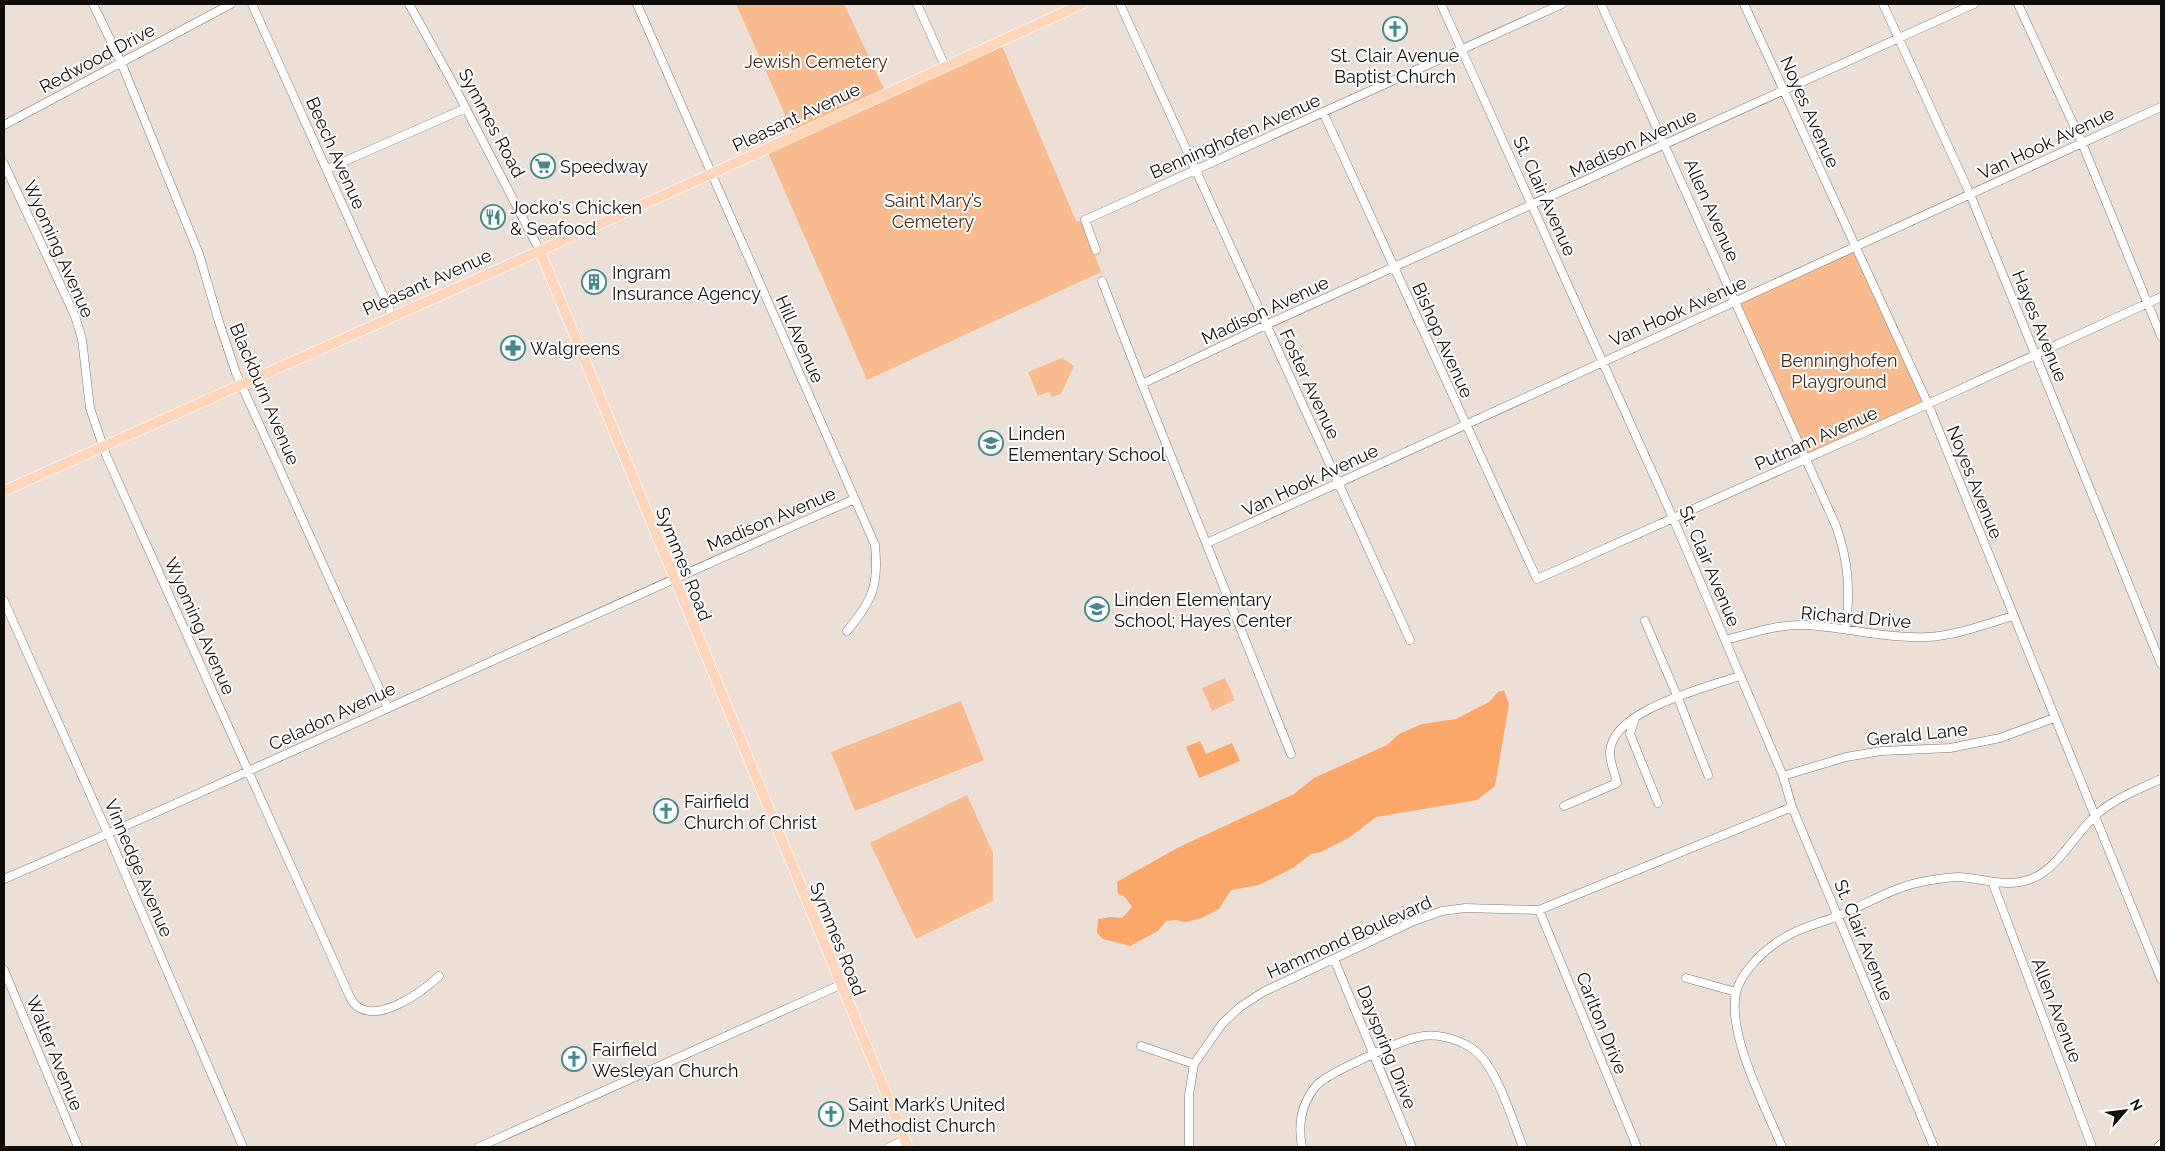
<svg xmlns="http://www.w3.org/2000/svg" width="2165" height="1151" viewBox="0 0 2165 1151" font-family="Raleway,sans-serif">
<style>
.green{fill:#f9ba8e}
.water{fill:#faa769}
.lines{fill:none;stroke-linecap:round;stroke-linejoin:round}
.minor-casing{stroke:#80756d;stroke-width:9}
.major-casing{stroke:#fff;stroke-width:11}
.minor{stroke:#fff;stroke-width:8}
.major{stroke:#fdd6ba;stroke-width:10}
.labels{text-anchor:middle;dominant-baseline:central;stroke-width:4;stroke-linejoin:round;paint-order:stroke}
.poi-label{font-size:18px;fill:#110d0b;stroke:#fff;text-anchor:start}
.street-label{font-size:18px;fill:#110d0b;stroke:#fff}
.park-label{font-size:18px;fill:#4c2b11;stroke:#fff}
</style>
<rect width="100%" height="100%" fill="#ecdfd6"/>
<path class="green" d="M736,4H844L886,93L1000,41L1076,221L1083,222L1101,272L867,380L766,148L794,135Z
M1854,247L1928,404L1808,458L1736,301Z
M1062,358L1074,366L1061,394L1052,397L1049,392L1038,396L1028,372Z
M1225,678L1235,700L1212,711L1202,688Z
M961,701L984,760L855,811L831,752Z
M967,795L993,853V901L916,939L870,843Z"/>
<path class="water" d="M1504,690L1509,704L1495,786L1477,800L1376,817L1350,837L1321,852L1311,854L1293,868L1259,885L1231,890L1219,909L1202,918L1186,922L1175,920L1166,921L1158,931L1130,946L1103,939L1097,933L1098,919L1110,917L1122,918L1132,907L1124,896L1118,894L1117,882L1179,847L1294,794L1314,778L1387,745L1399,734L1422,724L1456,719L1489,702L1498,692Z
M1200,741L1206,754L1232,743L1240,761L1199,778L1186,747Z"/>
<g class="lines">
<defs>
<path id="minor" d="M93,4L121,62L199,254L219,322L236,373L388,708
M252,4L392,315
M409,4L449,76L540,251
M637,4L875,545C879,585 873,600 847,631
M917,4L945,66
M1120,4L1410,640
M1441,4L1673,518L1783,776L1792,807L1934,1147
M1601,4L1836,526C1849,563 1850,589 1846,628
M1744,4L1928,404L2161,979
M1883,4L1970,194L2161,664
M2018,4L2082,143L2161,336
M1323,112L1537,579L1928,404L2161,297
M4,125L231,4
M4,164L75,316L82,339L90,408L106,455L349,995C351,999 354,1005 358,1007C381,1022 422,992 439,976
M327,169L466,108
M1096,250L1085,220L1562,4
M1102,281L1142,384L1291,754
M1142,384L1266,325L1974,4
M1207,543L2161,107
M4,601L108,834L243,1147
M1645,621L1678,698L1708,775
M1726,640C1751,633 1779,624 1805,625C1846,627 1886,639 1927,637C1955,636 1986,624 2013,616
M1635,718L1630,734L1658,803
M1783,776L1846,757L1881,751L1950,748L2000,738L2054,718
M1564,806L1617,783C1615,774 1610,763 1610,753C1610,710 1706,688 1739,676
M4,879C289,756 570,623 855,499
M1993,884L2092,1147
M1539,910L1637,1147
M1334,959L1412,1147
M4,970L78,1147
M1686,978L1736,992
M1141,1046L1194,1064
M479,1147L840,985
M889,1147L905,1140
M1189,1147V1095L1194,1064L1222,1024L1240,1007L1263,992L1414,921L1442,911L1465,908L1539,910L1792,807
M1302,1147C1298,1126 1301,1104 1316,1086C1325,1074 1402,1040 1418,1037C1435,1033 1455,1038 1470,1047C1497,1064 1511,1118 1523,1147
M1782,1147C1766,1108 1727,1035 1736,993C1740,974 1761,953 1776,943C1795,929 1817,924 1838,916C1867,904 1895,886 1926,881C1937,879 1949,877 1960,877C1984,879 2007,888 2031,879C2058,869 2074,835 2095,816C2113,799 2139,789 2161,779
M2158,1147L2161,1144"/>
<path id="major" d="M540,251L908,1147
M4,491L711,174L1082,4"/>
</defs>
<use href="#minor" class="minor-casing"/>
<use href="#major" class="major-casing"/>
<use href="#minor" class="minor"/>
<use href="#major" class="major"/>
</g>
<defs>
<symbol id="church-ring" viewBox="-11 -11 22 22"><circle r="9.5" fill="#fff" stroke="#428a90" stroke-width="1.5"/><path d="M-1.2-6h2.4v3.5h3.3v2.4h-3.3V6h-2.4V-.1h-3.3v-2.4h3.3Z" fill="#428a90"/></symbol>
<symbol id="supermarket-ring" viewBox="-11 -11 22 22"><circle r="9.5" fill="#fff" stroke="#428a90" stroke-width="1.5"/><path d="M-6-5.5h2.5l.6 2H6L4.5 2H-2.5L-4.4-4H-6ZM-1.5 3.2a1.3 1.3 0 1 0 .1 0ZM3 3.2a1.3 1.3 0 1 0 .1 0Z" fill="#428a90"/></symbol>
<symbol id="restaurant-ring" viewBox="-11 -11 22 22"><circle r="9.5" fill="#fff" stroke="#428a90" stroke-width="1.5"/><path d="M-5-6h1v4h1v-4h1v4h1v-4h1v5L-1.5 .5V6h-2V.5L-5-1ZM5-6V6H3V1.5H1.5Q1.5-4 5-6Z" fill="#428a90"/></symbol>
<symbol id="building-ring" viewBox="-11 -11 22 22"><circle r="9.5" fill="#fff" stroke="#428a90" stroke-width="1.5"/><path d="M-4-6H4V6H1V3H-1V6H-4ZM-2.5-4.3h1.7v1.8h-1.7ZM.8-4.3h1.7v1.8H.8ZM-2.5-1h1.7V.8h-1.7ZM.8-1h1.7V.8H.8Z" fill="#428a90"/></symbol>
<symbol id="pharmacy-ring" viewBox="-11 -11 22 22"><circle r="9.5" fill="#fff" stroke="#428a90" stroke-width="1.5"/><path d="M-2-6h4v4h4v4h-4v4h-4v-4h-4v-4h4Z" fill="#428a90"/></symbol>
<symbol id="school-ring" viewBox="-11 -11 22 22"><circle r="9.5" fill="#fff" stroke="#428a90" stroke-width="1.5"/><path d="M0-5L7-2L0 1L-7-2ZM-4 1L0 2.5L4 1V4Q0 6-4 4Z" fill="#428a90"/></symbol>
</defs>
<g fill-rule="evenodd">
<use href="#church-ring" x="1381" y="15" width="28" height="28"/>
<use href="#supermarket-ring" x="529" y="152" width="28" height="28"/>
<use href="#restaurant-ring" x="479" y="203" width="28" height="28"/>
<use href="#building-ring" x="580" y="268" width="28" height="28"/>
<use href="#pharmacy-ring" x="499" y="334" width="28" height="28"/>
<use href="#school-ring" x="977" y="429" width="28" height="28"/>
<use href="#school-ring" x="1083" y="595" width="28" height="28"/>
<use href="#church-ring" x="652" y="797" width="28" height="28"/>
<use href="#church-ring" x="560" y="1045" width="28" height="28"/>
<use href="#church-ring" x="817" y="1100" width="28" height="28"/>
</g>
<g class="labels">
<g class="poi-label">
<text x="1395" y="55" text-anchor="middle">St. Clair Avenue<tspan x="1395" dy="21">Baptist Church</tspan></text>
<text x="560" y="166">Speedway</text>
<text x="510" y="207">Jocko's Chicken<tspan x="510" dy="21">&amp; Seafood</tspan></text>
<text x="612" y="272">Ingram<tspan x="612" dy="21">Insurance Agency</tspan></text>
<text x="530" y="348">Walgreens</text>
<text x="1008" y="433">Linden<tspan x="1008" dy="21">Elementary School</tspan></text>
<text x="1114" y="599">Linden Elementary<tspan x="1114" dy="21">School; Hayes Center</tspan></text>
<text x="684" y="801">Fairfield<tspan x="684" dy="21">Church of Christ</tspan></text>
<text x="592" y="1049">Fairfield<tspan x="592" dy="21">Wesleyan Church</tspan></text>
<text x="848" y="1104">Saint Mark’s United<tspan x="848" dy="21">Methodist Church</tspan></text>
</g>
<g class="street-label">
<text transform="translate(97 58) rotate(-28)">Redwood Drive</text>
<text transform="translate(1810 112) rotate(66)">Noyes Avenue</text>
<text transform="translate(796 117) rotate(-25)">Pleasant Avenue</text>
<text transform="translate(492 123) rotate(62)">Symmes Road</text>
<text transform="translate(1235 136) rotate(-24)">Benninghofen Avenue</text>
<text transform="translate(1633 143) rotate(-25)">Madison Avenue</text>
<text transform="translate(2046 143) rotate(-25)">Van Hook Avenue</text>
<text transform="translate(336 153) rotate(66)">Beech Avenue</text>
<text transform="translate(1545 196) rotate(66)">St. Clair Avenue</text>
<text transform="translate(1712 210) rotate(66)">Allen Avenue</text>
<text transform="translate(59 249) rotate(66)">Wyoming Avenue</text>
<text transform="translate(427 282) rotate(-24)">Pleasant Avenue</text>
<text transform="translate(1265 310) rotate(-25)">Madison Avenue</text>
<text transform="translate(1678 311) rotate(-24)">Van Hook Avenue</text>
<text transform="translate(2040 326) rotate(68)">Hayes Avenue</text>
<text transform="translate(800 339) rotate(66)">Hill Avenue</text>
<text transform="translate(1443 340) rotate(66)">Bishop Avenue</text>
<text transform="translate(1310 384) rotate(65)">Foster Avenue</text>
<text transform="translate(265 394) rotate(67)">Blackburn Avenue</text>
<text transform="translate(1816 438) rotate(-24)">Putnam Avenue</text>
<text transform="translate(1310 480) rotate(-25)">Van Hook Avenue</text>
<text transform="translate(1975 482) rotate(68)">Noyes Avenue</text>
<text transform="translate(771 519) rotate(-23)">Madison Avenue</text>
<text transform="translate(684 564) rotate(68)">Symmes Road</text>
<text transform="translate(1710 566) rotate(67)">St. Clair Avenue</text>
<text transform="translate(1856 617) rotate(5)">Richard Drive</text>
<text transform="translate(200 626) rotate(66)">Wyoming Avenue</text>
<text transform="translate(332 716) rotate(-25)">Celadon Avenue</text>
<text transform="translate(1917 734) rotate(-6)">Gerald Lane</text>
<text transform="translate(139 868) rotate(67)">Vinnedge Avenue</text>
<text transform="translate(1349 937) rotate(-24)">Hammond Boulevard</text>
<text transform="translate(838 939) rotate(68)">Symmes Road</text>
<text transform="translate(1864 940) rotate(68)">St. Clair Avenue</text>
<text transform="translate(2057 1010) rotate(69)">Allen Avenue</text>
<text transform="translate(1602 1023) rotate(68)">Carlton Drive</text>
<text transform="translate(1387 1047) rotate(68)">Dayspring Drive</text>
<text transform="translate(55 1053) rotate(68)">Walter Avenue</text>
</g>
<g class="park-label">
<text x="816" y="61">Jewish Cemetery</text>
<text x="933" y="200">Saint Mary’s<tspan x="933" dy="21">Cemetery</tspan></text>
<text x="1839" y="360">Benninghofen<tspan x="1839" dy="21">Playground</tspan></text>
</g>
</g>
<rect width="2165" height="1151" fill="none" stroke="#110d0b" stroke-width="10"/>
<g transform="translate(2125 1111) rotate(62)" stroke="#ffffff" stroke-width="4" paint-order="stroke">
<path d="M0-4L9 19L0 12L-9 19Z" fill="#110d0b"/>
<text y="-8" font-size="14" font-weight="bold" text-anchor="middle" fill="#110d0b">N</text>
</g>
</svg>
